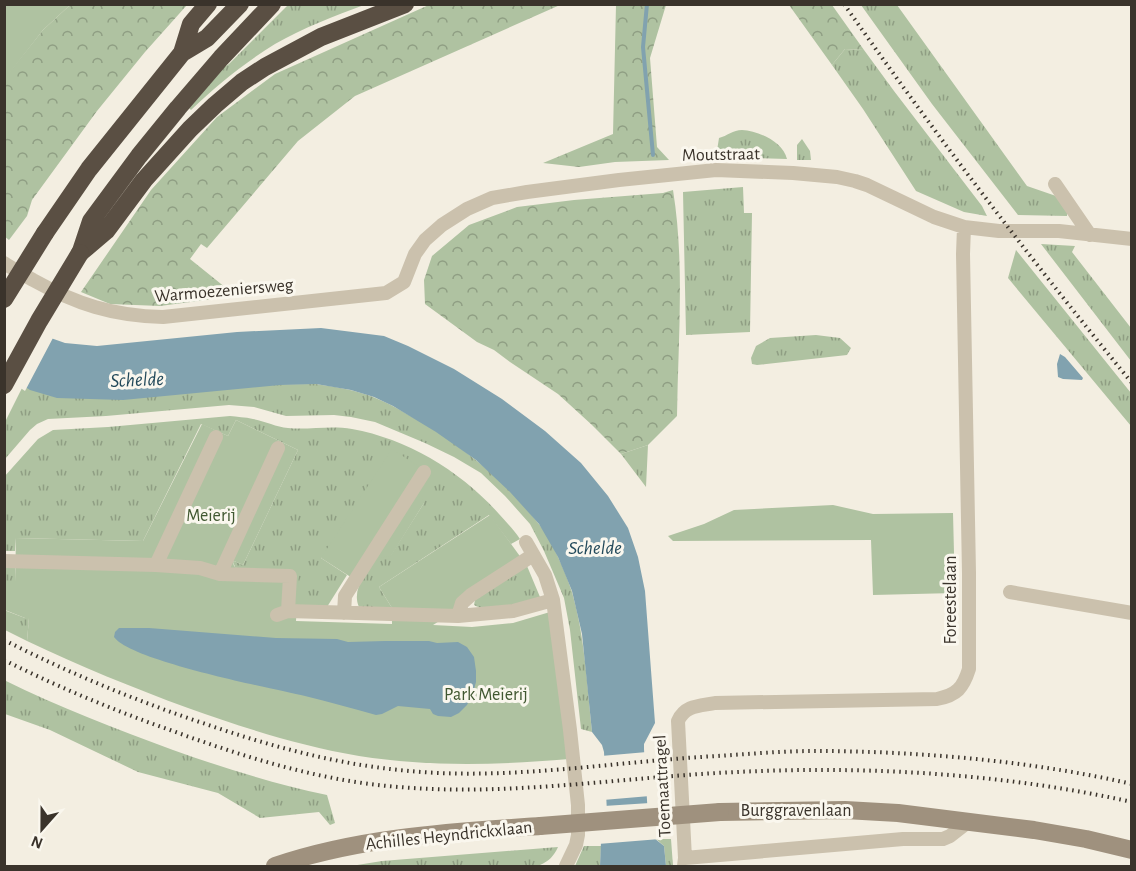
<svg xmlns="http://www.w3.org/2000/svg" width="1136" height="871" viewBox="0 0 1136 871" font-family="'Alegreya Sans',sans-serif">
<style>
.grass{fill:url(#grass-tufts)}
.forest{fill:url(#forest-crowns)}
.park{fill:#afc2a1}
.water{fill:#81a2af}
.pier{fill:#f3eee1}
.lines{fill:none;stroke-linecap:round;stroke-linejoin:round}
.stream{stroke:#81a2af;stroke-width:4}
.street{stroke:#cbc1ad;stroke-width:14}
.secondary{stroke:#9f917e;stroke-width:18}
.highway{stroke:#5a4f43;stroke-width:18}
.rail{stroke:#3a332b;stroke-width:4;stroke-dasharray:1.5 4.5;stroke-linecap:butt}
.secondary-bridge{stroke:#9f917e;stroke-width:18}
.highway-bridge{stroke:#5a4f43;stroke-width:18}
.labels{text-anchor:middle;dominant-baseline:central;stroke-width:6;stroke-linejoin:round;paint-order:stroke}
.street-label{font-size:18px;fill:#3a332b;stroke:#faf7ee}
.park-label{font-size:18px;fill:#405730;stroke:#faf7ee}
.water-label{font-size:20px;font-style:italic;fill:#22495a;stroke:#faf7ee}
</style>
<defs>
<pattern id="grass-tufts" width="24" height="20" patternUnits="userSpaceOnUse" patternTransform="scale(1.5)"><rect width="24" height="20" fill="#afc2a1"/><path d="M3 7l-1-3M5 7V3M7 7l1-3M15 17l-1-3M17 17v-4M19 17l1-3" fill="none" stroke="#8f9e83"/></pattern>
<pattern id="forest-crowns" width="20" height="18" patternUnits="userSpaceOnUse" patternTransform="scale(1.5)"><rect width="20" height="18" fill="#afc2a1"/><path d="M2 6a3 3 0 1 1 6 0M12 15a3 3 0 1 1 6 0" fill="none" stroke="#8f9e83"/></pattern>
</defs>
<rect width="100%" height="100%" fill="#f3eee1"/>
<path class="grass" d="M288,5H364C334,16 303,28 275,44C244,63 216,86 191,110L189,108L224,67L229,64Z
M861,5H897L1027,186L1056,196L1067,211V216L1018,215L932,104Z
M845,49L864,50L894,91L982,206L987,216L964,212L916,191L863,109L832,65Z
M742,130C759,131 783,142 787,159L716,157L719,138C727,136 733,130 742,130Z
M802,139L810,151L811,160H797V145Z
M743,187L744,213H752L750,332L686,335L683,192Z
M1041,244L1075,246L1072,252L1131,328V361Z
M1016,250L1131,393V426L1008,278Z
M816,335L840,338L851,348L847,355L757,365L752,364L751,358L756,346L770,338Z
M316,384C336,387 355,390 373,397C389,403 403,412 418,420C463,447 506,481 538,523C551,538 566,573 572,592C585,637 587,685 592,732L581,729L570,630L564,598L544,551L530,524L505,496L481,473L454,457L425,443L375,422L351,417L334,415L286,416L254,407L229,405L106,416L48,419L37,424L30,430L5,459V422L23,386Z
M230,416C237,417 245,417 253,419C265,421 276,427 288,428C309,430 331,425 352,429C408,439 462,472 499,514C506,522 514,530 520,539L511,544L489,515L379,587L392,608L359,607C351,589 367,572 377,557L391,555L424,503L321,558L347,575L327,607L297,606L235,567L233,562L234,561L243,565L298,450L236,420L228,436L201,424L143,541L16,538L15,551H5L4,477L38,439L53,430L108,427Z
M648,445L646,487L621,454Z
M5,564H15V582H5Z
M527,566L540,597C525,602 488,614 474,605L475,600Z
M4,610L25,618H29L27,641L5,630Z
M4,680C59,707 116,729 173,750C224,768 274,784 327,795L335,823L330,825L319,812L260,818L218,793L138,772L50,730L5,714Z
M656,839H671L673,866H666L664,846Z
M584,846H601L600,866H575Z
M558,847C554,856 549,861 540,865L351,866L382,861Z"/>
<path class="forest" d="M431,4L560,5L355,96L298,141L207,248L201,244L190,259L236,296L160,306L110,304L81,292L151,190L217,117L275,74Z
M70,5H187L145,52L97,111L32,200L27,216L9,240L4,236V79L43,30Z
M616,5H666L650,58L657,147L669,160L615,162L579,167L543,163L613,134Z
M789,5H832L864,50L845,49L832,65Z
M673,190C685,264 678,341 677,416L648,445L621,454L592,425L558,394L510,362L494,350L477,342L425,304L424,280L432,256L469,225L517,207L574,200L663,193Z"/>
<path class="park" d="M5,4L70,5L43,30L5,79Z
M236,420L298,450L243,565L234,561L233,562L234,566L238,569L299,572L296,621L392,624V608L379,587L490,515L527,566L433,625L472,627L513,623L550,612L569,759C499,765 428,767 359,756C300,746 244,728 188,708C133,688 80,666 27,641L29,618H25L5,610V582H15L16,538L143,541L202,424L228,436Z
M392,449L430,474L420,489L424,503L391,556L377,558L360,583L321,558Z
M833,505L873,514L953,513L955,593L873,595L871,540L673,541L668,536L704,524L734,510Z"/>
<path class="water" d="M4,316L48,337L65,343L97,346L237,332L321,328L384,336L408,346L454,369L502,399L545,431L581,463L608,496L628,528L638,557L645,591L655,723L644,744V749L649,834L664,846L666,866H600L601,842L608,833L604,752L602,745L592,732L582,634L572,591L558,557L539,524L510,492L476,460L436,432L393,406L374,397L351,390L316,384L280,385L123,400L57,398L30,390L5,374Z
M1060,354L1065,357L1083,378L1082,380L1063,379L1058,377L1057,364Z
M119,628H149L276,638L337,639L348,642L385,641H429L437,643L458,642L467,647L474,657L476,671V682L473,693L467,705L459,713L451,717L438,716L433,714L430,709L398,706L382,714L376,715C352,708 329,702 305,696C270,688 131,661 114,637L115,632Z"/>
<path class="pier" d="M4,313L54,336L25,391L4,377Z
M647,752L650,796L603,800L601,756Z
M650,803L652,832L660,839L598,844L599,840L605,832L604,806Z"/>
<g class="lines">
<path class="stream" d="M647,4L643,47L653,155"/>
<path class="street" d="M1055,184L1090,235
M4,263C13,269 23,274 33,280C76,304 113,316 163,317L386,293L404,282L415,254L425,240L442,225L467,209L492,198L527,192L619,180L716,170L793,173L837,177L855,181L867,185L934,217L964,227L999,231H1059L1132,239
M526,542L545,575L553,600L570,730L578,805V835L576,845L566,866
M4,561L156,565L200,568L220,574L290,576L288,611
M156,565L216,437
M220,574L278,448
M1010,592L1132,613
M344,613L345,596L424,472
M277,615L288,611L458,616L513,611L553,600
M458,616L462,603L471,595L533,555
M685,858L903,839H943L950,836L968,822
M684,866L685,858L678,721C685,705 700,706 715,703L937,699C957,695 963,688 969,669V573L963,254L964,227"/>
<path class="secondary" d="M720,812L845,810L898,813L1034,830L1086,839L1132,850
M275,866C360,837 451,832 540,826"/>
<path class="highway" d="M182,53L191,24L208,4
M45,233L89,169L182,53L207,38L240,4
M81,251L91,221L139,156L178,108L221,58L272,4
M80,253L106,231L144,180L190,129L215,105L242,82L265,67L321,37L405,4"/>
<path class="rail" d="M844,4C935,134 1031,260 1132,383
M4,640C65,671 127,697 191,719C274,748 350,769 439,773C532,777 624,761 717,756C749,754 782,751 815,751C918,751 1032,761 1132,784
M4,660C58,687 113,710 170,730C244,757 320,781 399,787C506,796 611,779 717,773C856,765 996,772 1132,802"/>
<path class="secondary-bridge" d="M540,826L720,812"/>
<path class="highway-bridge" d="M4,299L45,233
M4,385L39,321L80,253"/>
</g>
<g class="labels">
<g class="street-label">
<text transform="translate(721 155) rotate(-1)">Moutstraat</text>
<text transform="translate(224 291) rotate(-5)">Warmoezeniersweg</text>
<text transform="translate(951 600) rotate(-90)">Foreestelaan</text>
<text transform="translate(663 786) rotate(-93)">Toemaattragel</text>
<text x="796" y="811">Burggravenlaan</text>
<text transform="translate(449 836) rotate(-6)">Achilles Heyndrickxlaan</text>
</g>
<g class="park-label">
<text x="211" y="516">Meierij</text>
<text x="486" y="695">Park Meierij</text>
</g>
<g class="water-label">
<text transform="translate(137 380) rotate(-2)">Schelde</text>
<text x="595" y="548">Schelde</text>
</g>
</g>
<rect width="1136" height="871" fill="none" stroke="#3a332b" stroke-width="12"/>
<g transform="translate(42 829) rotate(201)" stroke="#faf7ee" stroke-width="4.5" paint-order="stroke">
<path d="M0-4.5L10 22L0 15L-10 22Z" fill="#3a332b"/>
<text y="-9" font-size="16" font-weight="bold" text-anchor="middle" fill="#3a332b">N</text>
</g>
</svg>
